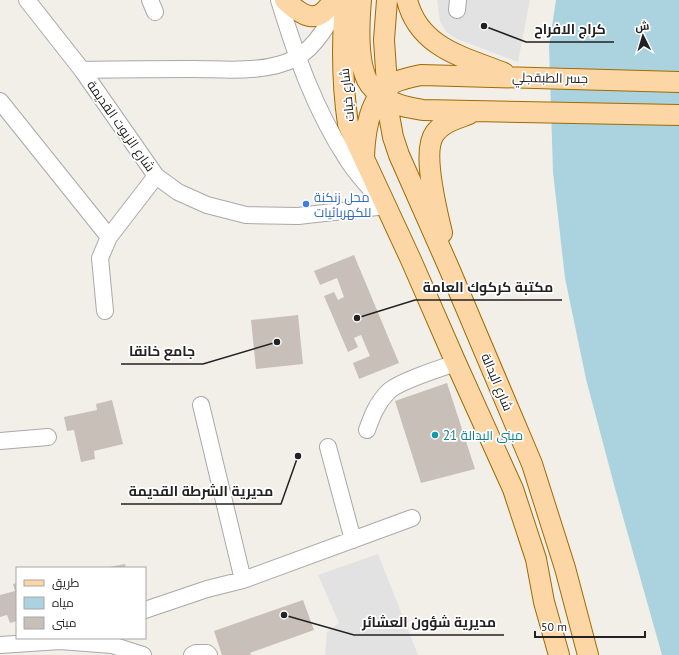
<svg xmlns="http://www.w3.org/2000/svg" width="679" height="655" viewBox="0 0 679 655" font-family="'PT Sans',Cairo,sans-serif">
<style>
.parking{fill:#e2e2e2}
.water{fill:#aad3df}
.building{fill:#c7bfb8}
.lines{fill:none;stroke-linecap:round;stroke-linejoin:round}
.minor-casing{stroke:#a9a9a9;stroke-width:18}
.major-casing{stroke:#a06b00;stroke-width:22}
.minor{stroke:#fff;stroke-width:16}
.major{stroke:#fcd6a4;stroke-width:20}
.shop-dot{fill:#3f7fe0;stroke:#fff;stroke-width:1.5}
.culture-dot{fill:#0f9aa8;stroke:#fff;stroke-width:1.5}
.labels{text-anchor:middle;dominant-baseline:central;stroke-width:3.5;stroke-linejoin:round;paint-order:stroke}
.street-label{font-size:13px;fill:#222;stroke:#fff}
.shop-label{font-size:13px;fill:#366cbe;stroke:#fff;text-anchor:start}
.culture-label{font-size:13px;fill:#0d838f;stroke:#fff;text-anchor:start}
.leader{fill:none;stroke:#222;stroke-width:1.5}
.callout-dot{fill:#222;stroke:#fff;stroke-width:1.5}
.callout-label{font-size:14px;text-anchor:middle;font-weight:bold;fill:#222;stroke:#fff;stroke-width:3.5;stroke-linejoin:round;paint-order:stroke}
</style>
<rect width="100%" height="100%" fill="#f2efe9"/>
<path class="parking" d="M437,0H530L518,62L457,39L446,32L440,21Z
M378,554L418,655H325L327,632L339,623L318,575Z"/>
<path class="water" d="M556,0H679V655H662L616,492L586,379L565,278L553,172L549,46Z"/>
<path class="building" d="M354,255L399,363L359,379L353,363L370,356L361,335L354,338L358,347L348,352L324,296L334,292L338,300L344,297L337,278L320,285L314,271Z
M298,315L303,364L256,369L251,320Z
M447,383L475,469L421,483L395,401Z
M112,400L123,444L94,451L95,459L81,462L74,430L67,431L64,417L97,410L96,404Z
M125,564L126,568H110L109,567Z
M17,583V621L10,623L7,615L0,617V595L15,591L13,584Z
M303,600L314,630L250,653L251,655H222L214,631Z"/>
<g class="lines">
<defs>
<path id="minor" d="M27,0L82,70L156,176L178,192L207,205L246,215L298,216L386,206
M150,0L155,12
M279,0C296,56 315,110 347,159C355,172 366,184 376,195
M457,10L458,0
M82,70C119,69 155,69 192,69C226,69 265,74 296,58C315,48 332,20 339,0
M0,101L109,237
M105,311L100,258L109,237L156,176
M201,405L243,580
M367,430C372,416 377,403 388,392C397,382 441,368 456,363
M0,441L48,437
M328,447L353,540
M145,610L207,589L243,580L412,518
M0,645L60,641L112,645L143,655
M192,655L196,653H207L209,655"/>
<path id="major" d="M285,0C303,17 318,26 333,0
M345,0C342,41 342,84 348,124L411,260L456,363L513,489L536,559L544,602L559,655
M361,0C359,23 357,59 367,80C371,88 380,95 387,99C397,106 411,108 423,110L679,115
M387,0L384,40L389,115L393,137L399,155L449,268L532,464L565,568L588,655
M407,0C419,48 464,57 504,73
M364,156C365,131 369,97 393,83C402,79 411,77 421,75L679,82
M442,233C437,211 421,151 435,133C443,122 457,119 469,114"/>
</defs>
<use href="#minor" class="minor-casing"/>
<use href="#major" class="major-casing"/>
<use href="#minor" class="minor"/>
<use href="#major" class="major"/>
</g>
<circle class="shop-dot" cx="306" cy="204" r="4"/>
<circle class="culture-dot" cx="435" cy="435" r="4"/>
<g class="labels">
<g class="street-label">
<text transform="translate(550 78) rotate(1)">جسر الطبقجلي</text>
<text transform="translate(347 95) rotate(-96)">شارع خبات</text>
<text transform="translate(121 126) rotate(55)">شارع الزيوت القديمة</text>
<text transform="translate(497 382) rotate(67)">شارع البدالة</text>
</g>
<g class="shop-label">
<text x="314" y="197">محل زنكنة<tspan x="314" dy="15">للكهربائيات</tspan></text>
</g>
<g class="culture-label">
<text x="443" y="435">مبنى البدالة 21</text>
</g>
</g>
<path class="leader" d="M484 26L526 42H614M357 318L415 300H562M277 342L203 364H121M298 456L281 504H121M284 615L354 635H504"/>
<g class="callout-dot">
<circle cx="484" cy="26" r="4"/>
<circle cx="357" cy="318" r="4"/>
<circle cx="277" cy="342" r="4"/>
<circle cx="298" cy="456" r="4"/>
<circle cx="284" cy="615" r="4"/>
</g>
<g class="callout-label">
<text x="570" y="34">كراج الافراح</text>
<text x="488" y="292">مكتبة كركوك العامة</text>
<text x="162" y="356">جامع خانقا</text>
<text x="201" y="496">مديرية الشرطة القديمة</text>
<text x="429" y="627">مديرية شؤون العشائر</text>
</g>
<rect x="16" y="567" width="130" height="72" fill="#ffffff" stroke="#a7a7a7"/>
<rect x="24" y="580" width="20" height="6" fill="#fcd6a4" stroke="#a7a7a7"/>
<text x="52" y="587" font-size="12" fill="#222222">طريق</text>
<rect x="24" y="597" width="20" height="12" fill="#aad3df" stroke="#a7a7a7"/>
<text x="52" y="607" font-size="12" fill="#222222">مياه</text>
<rect x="24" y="617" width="20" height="12" fill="#c7bfb8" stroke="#a7a7a7"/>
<text x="52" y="627" font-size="12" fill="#222222">مبنى</text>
<g transform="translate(643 36) rotate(355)" stroke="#ffffff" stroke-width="3" paint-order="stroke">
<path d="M0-3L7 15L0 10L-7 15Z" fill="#222222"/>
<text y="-6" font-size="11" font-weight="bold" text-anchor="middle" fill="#222222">ش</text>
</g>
<path d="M535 631v6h110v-6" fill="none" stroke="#222222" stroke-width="2"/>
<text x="541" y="631" font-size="12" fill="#222222" stroke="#ffffff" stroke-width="3" paint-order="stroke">50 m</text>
</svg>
